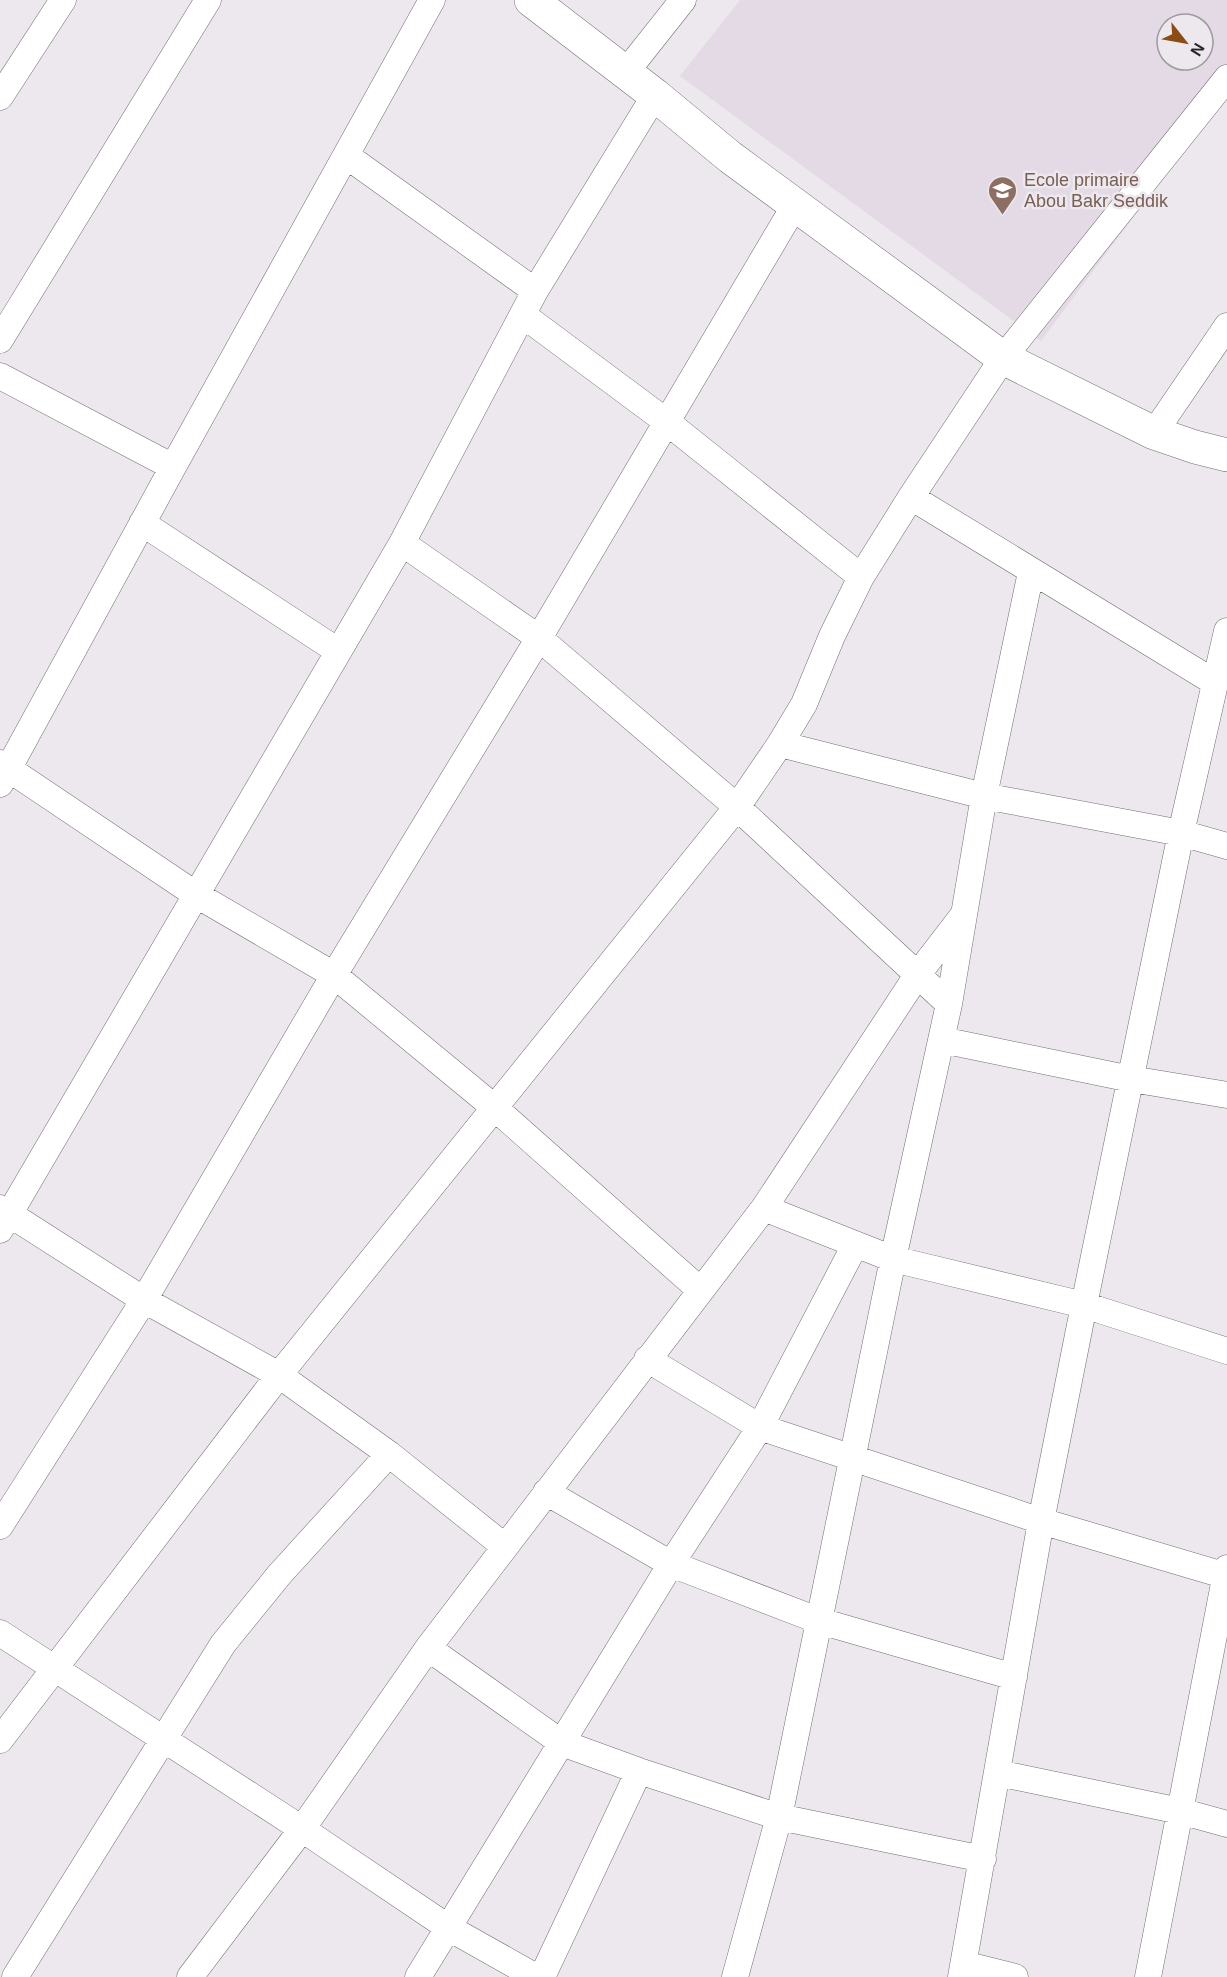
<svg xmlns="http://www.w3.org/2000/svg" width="1227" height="1977" viewBox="0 0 1227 1977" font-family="Helvetica,sans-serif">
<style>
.built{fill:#e4dae5;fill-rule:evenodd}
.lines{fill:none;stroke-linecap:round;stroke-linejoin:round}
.street-casing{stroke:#726e73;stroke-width:27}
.secondary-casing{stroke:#726e73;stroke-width:34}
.street{stroke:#fff;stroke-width:26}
.secondary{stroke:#fff;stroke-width:33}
.labels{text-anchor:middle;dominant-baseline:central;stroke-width:5;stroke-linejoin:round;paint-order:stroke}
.education-label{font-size:18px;fill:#785e54;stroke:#ece8ed;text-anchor:start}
</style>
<rect width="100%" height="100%" fill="#ece8ed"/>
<path class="built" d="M740,0H1227V91L1041,341L680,76ZM1167,24H1203V60H1167Z"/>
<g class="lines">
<defs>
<path id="street" d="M626,72L683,0
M0,97L63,0
M347,156L535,291
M523,315L667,422L861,577
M0,340L208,0
M0,376L173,467
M1154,433L1227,326
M911,497L1214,682
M142,523L338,651
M402,543L539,638L737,807L949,1004
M780,744L984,796L1181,833L1227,846
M0,763L195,894L334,975L495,1108L700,1290
M0,784L173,467L432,0
M942,1040L1131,1079L1227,1095
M0,1208L144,1300L279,1375L389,1454L504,1546
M764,1208L893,1259L1084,1305L1227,1351
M0,1230L402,543L535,291L655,95
M647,1359L760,1427L1041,1521L1227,1576
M546,1492L671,1564L820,1621L1014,1677
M0,1526L144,1300L334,975L539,638L795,205
M0,1633L302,1829L449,1928L536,1977
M428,1648L562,1743L639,1771L779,1817L983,1859
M0,1740L279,1375L737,807L780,744L804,704L832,636L861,577L911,497L1003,358L1227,78
M998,1773L1180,1811L1227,1824
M964,1964L1015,1977
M15,1977L223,1644L279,1575L389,1454
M190,1977L302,1829L428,1648L764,1208L918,974L961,918
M418,1977L671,1564L760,1427L855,1245
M542,1977L639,1771
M735,1977L779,1817L893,1259L949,1004L984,796L1031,572
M961,1977L1041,1521L1084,1305L1181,833L1227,631
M1148,1977L1227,1568"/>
<path id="secondary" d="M531,0L655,95L730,157L1003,358L1154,433L1195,447L1227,455"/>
</defs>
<use href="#street" class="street-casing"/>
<use href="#secondary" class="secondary-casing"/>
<use href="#street" class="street"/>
<use href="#secondary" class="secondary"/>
</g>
<defs>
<symbol id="school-pin" viewBox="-11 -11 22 30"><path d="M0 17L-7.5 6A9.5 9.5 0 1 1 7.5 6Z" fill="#8d6e63" stroke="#ece8ed"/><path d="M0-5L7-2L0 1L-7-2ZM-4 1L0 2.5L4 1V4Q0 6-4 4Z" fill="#fff"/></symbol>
</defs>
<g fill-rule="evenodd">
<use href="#school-pin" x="986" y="174" width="33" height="45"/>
</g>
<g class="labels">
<g class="education-label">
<text x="1024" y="180">Ecole primaire<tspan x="1024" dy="21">Abou Bakr Seddik</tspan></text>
</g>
</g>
<g transform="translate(1185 42) rotate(121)"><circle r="28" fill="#ece8ed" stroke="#9e9a9e" stroke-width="1.5"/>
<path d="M0-4.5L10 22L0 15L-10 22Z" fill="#8c4c15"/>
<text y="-9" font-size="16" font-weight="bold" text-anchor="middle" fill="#282628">N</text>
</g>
</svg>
